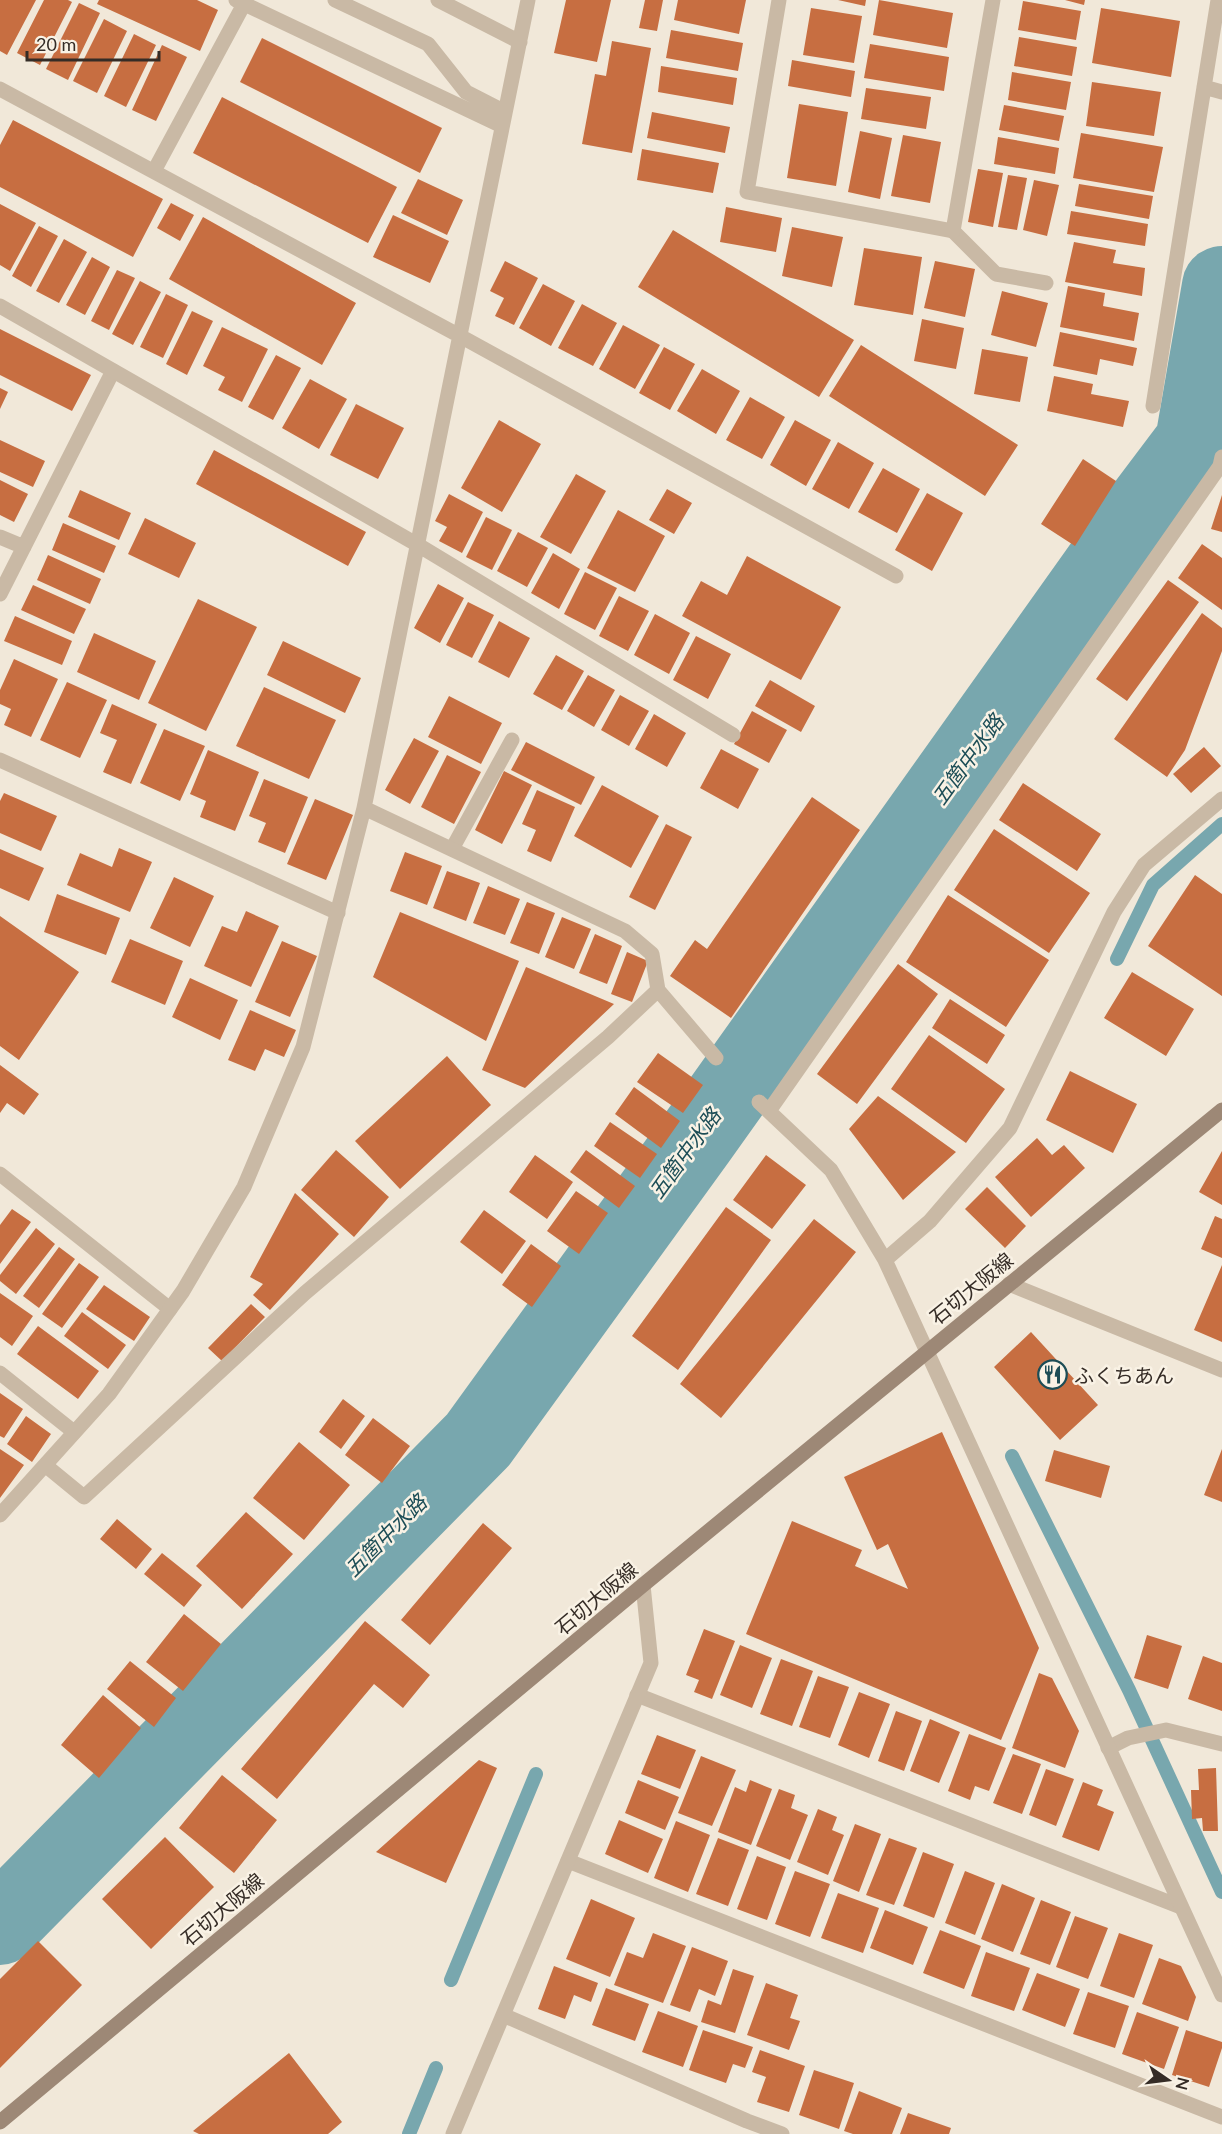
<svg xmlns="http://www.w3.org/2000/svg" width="1222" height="2134" viewBox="0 0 1222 2134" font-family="Lato,'Noto Sans JP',sans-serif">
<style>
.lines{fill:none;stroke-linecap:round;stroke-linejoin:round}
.stream{stroke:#78a7ae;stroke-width:14}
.river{stroke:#78a7ae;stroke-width:80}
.building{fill:#c76e41}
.lane{stroke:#c9b9a5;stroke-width:15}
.street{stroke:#c9b9a5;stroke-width:15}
.secondary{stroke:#9d8876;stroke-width:15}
.labels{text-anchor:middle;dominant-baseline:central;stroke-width:5;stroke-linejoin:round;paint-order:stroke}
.street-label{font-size:20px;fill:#352c26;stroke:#f9f2e5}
.poi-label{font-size:20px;fill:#352c26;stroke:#f9f2e5;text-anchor:start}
.water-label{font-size:21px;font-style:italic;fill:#1c4d56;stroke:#f9f2e5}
</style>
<rect width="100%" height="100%" fill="#f1e8d9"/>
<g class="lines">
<path class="stream" d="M1117,959L1153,885L1222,824
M1012,1456L1129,1690L1222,1892
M451,1980L536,1774
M409,2134L436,2068"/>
<path class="river" d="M0,1925L478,1440L696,1139L1143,511L1195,442L1222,286"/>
</g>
<path class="building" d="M0,0H36L7,55L0,51Z
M44,0H68L72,2L40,65L17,53Z
M99,0H197L218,10L200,51L97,4Z
M566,0H611L597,62L554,53Z
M645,0H663L657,31L639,28Z
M678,0H746L739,34L674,20Z
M838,0H866L865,6Z
M879,0L953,13L947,48L873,35Z
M1065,0H1085L1084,5Z
M1023,1L1081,11L1076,40L1018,30Z
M79,3L100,13L68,80L46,69Z
M811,8L862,16L854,63L803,55Z
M1101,8L1180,21L1171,77L1092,63Z
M104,19L127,31L97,93L73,81Z
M671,30L743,43L738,71L666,58Z
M134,34L156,45L126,107L104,96Z
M1019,37L1077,47L1072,76L1014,66Z
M262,38L442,128L420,173L240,82Z
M612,41L651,48L632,153L582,144L595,74L606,76Z
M870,44L949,57L944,91L864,78Z
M162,45L187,57L156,121L132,110Z
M792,60L855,71L851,97L788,86Z
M661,66L737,78L733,105L658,92Z
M1012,72L1071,82L1066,110L1008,100Z
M1092,82L1161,92L1154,136L1086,126Z
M866,88L931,97L926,129L861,119Z
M222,97L397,187L368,243L193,153Z
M799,104L848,112L836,186L787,178Z
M1004,105L1064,116L1059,141L999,130Z
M652,112L730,127L725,153L647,138Z
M13,120L163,199L133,257L0,187V145Z
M860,131L892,138L880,199L848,192Z
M1081,133L1163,147L1154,192L1073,178Z
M903,135L941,142L930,203L891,196Z
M998,137L1059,148L1055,174L994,164Z
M642,149L719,163L713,193L637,180Z
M978,169L1003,173L993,227L968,222Z
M1008,175L1027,178L1017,230L998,227Z
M418,179L463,200L447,235L401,213Z
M1034,180L1059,185L1047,236L1023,230Z
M1079,184L1153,196L1149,219L1075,206Z
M171,203L194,215L180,241L157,228Z
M0,204L36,223L10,271L0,265Z
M726,207L782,218L776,252L720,242Z
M1071,211L1148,224L1145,246L1067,234Z
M393,215L449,241L430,283L373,257Z
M203,217L356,303L322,365L169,279Z
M39,226L58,236L31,287L12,276Z
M792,227L843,237L832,287L782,276Z
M673,230L854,340L819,397L638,287Z
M64,239L87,252L59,303L36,291Z
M1074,242L1116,250L1113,263L1145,268L1142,296L1065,282Z
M864,248L922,257L913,315L854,305Z
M92,257L110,267L85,315L66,305Z
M505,261L538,278L514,325L495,316L504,298L490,291Z
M935,261L975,269L965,317L924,308Z
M117,270L135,278L109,330L91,321Z
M140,281L161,292L133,345L112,334Z
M543,284L575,301L551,346L519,328Z
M1068,286L1105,293L1103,306L1139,313L1134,341L1060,327Z
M1002,291L1048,303L1036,347L991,335Z
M166,294L188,305L163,358L140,347Z
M582,304L617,323L593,366L558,348Z
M192,311L213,321L187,375L166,364Z
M922,319L964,328L956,369L914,361Z
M623,325L660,345L635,389L599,369Z
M222,327L268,349L242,402L218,390L225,377L203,366Z
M0,329L91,375L72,411L0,375Z
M1060,332L1137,348L1133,366L1100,359L1097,375L1053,366Z
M861,345L1018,445L985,496L829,396Z
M664,347L695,364L670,410L639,393Z
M982,349L1028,357L1020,402L974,394Z
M276,355L301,368L273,420L248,407Z
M702,369L740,391L716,434L677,411Z
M1054,376L1093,384L1091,394L1129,401L1123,427L1047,411Z
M310,379L347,399L319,449L282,428Z
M0,388L8,392L0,409Z
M750,397L785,417L762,459L726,440Z
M356,404L404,428L378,479L330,455Z
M499,420L541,444L502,512L461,488Z
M795,420L831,440L806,486L770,465Z
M0,440L45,461L33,487L0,472Z
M838,442L874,463L849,509L812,489Z
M214,450L366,532L348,566L196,484Z
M1083,459L1116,481L1075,546L1041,524Z
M883,468L920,489L897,533L858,512Z
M576,474L606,491L571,554L540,537Z
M0,480L28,494L14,522L0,515Z
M667,489L692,503L674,534L649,520Z
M80,490L131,513L119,540L68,517Z
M927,493L963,513L932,571L895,550Z
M449,494L483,512L462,553L439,541L447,527L435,521Z
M1222,495V532L1211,529Z
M618,510L665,536L635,592L587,568Z
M486,517L512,530L492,570L466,557Z
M145,518L196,543L179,578L128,554Z
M63,523L116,546L104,573L52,550Z
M518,532L548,548L527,587L497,571Z
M1202,544L1222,558V610L1178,578Z
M553,553L580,569L559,609L531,593Z
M48,555L101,579L90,604L37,580Z
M747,556L841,607L801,680L682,616L701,581L727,595Z
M585,572L617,588L595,630L564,614Z
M1168,580L1199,602L1127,701L1096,679Z
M438,584L464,598L440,643L414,628Z
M33,585L86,609L74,634L21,610Z
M619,596L649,611L628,651L599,636Z
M198,599L257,627L206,731L148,703Z
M468,602L494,615L472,658L446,645Z
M1202,613L1222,628V651L1185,750L1167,777L1114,739Z
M655,614L690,633L669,674L634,655Z
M15,616L72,641L62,665L4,641Z
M499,621L530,638L509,678L478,662Z
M94,633L156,661L139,700L77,672Z
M696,636L731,654L708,699L673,680Z
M283,641L361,678L345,713L267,675Z
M556,655L584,671L562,710L533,694Z
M14,659L58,679L31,737L4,725L11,709L0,704V690Z
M588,675L615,690L594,727L567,711Z
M770,680L815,706L801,732L755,706Z
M67,682L107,700L80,758L40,740Z
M264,687L336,720L309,779L236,746Z
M620,695L649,711L629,746L601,730Z
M449,696L502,723L481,764L428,737Z
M112,704L157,724L131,784L103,772L117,740L100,733Z
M752,711L787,730L769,763L734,744Z
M654,714L686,733L667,767L635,749Z
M164,729L205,746L180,801L140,783Z
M414,738L439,751L410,804L385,790Z
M526,742L595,777L581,805L511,770Z
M1204,747L1221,766L1191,793L1173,774Z
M721,749L759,769L738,809L700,788Z
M208,750L259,772L235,831L200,817L206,801L190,794Z
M447,755L481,772L454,824L421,807Z
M504,771L532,785L502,844L475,830Z
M264,779L308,797L285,853L258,842L266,823L249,816Z
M1023,783L1101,834L1077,871L999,820Z
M602,785L659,816L631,868L574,836Z
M537,790L575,807L551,862L527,851L536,830L522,824Z
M4,793L57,816L41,851L0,833V801Z
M812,797L860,830L731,1018L670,976L695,940L707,949Z
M315,799L353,815L326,880L287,864Z
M666,824L692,837L655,910L629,897Z
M994,829L1090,893L1049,953L954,890Z
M119,848L152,862L130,912L67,885L80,853L112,867Z
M0,849L44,868L29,901L0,888Z
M405,852L442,866L427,905L390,891Z
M447,871L480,883L466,921L433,908Z
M1195,875L1222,894V996L1148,946Z
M174,877L214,896L190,947L150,928Z
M488,886L520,899L505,935L473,923Z
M57,894L120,918L106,955L44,932Z
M948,895L1049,960L1006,1027L906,962Z
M527,902L555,913L539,954L510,943Z
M246,911L279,926L251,987L204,966L222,926L237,932Z
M400,912L519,961L486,1041L373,977Z
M0,916L79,972L19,1060L0,1046Z
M562,917L591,929L574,969L545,957Z
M595,934L622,946L607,984L579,973Z
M130,939L183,961L165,1005L111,982Z
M282,941L317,956L290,1017L255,1002Z
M627,952L648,961L632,1002L611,994Z
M898,964L938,994L857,1104L817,1074Z
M526,967L614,1004L525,1088L482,1070Z
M1132,972L1194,1009L1166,1056L1104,1018Z
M190,978L238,1000L220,1040L172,1017Z
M950,999L1005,1035L987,1064L932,1028Z
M250,1010L296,1030L284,1057L265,1049L255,1071L228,1060Z
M929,1035L1005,1089L966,1143L891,1089Z
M658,1053L703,1085L683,1113L637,1082Z
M447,1056L491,1105L400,1189L355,1141Z
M0,1065L39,1094L24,1115L7,1103L0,1113Z
M1070,1071L1137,1104L1113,1153L1046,1120Z
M634,1087L680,1121L661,1148L615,1114Z
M878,1096L956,1152L903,1200L849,1129Z
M610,1122L657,1154L640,1178L594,1146Z
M1037,1138L1052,1155L1064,1145L1085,1168L1031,1217L995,1177Z
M336,1150L389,1197L354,1237L301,1190Z
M586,1150L635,1186L619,1208L570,1172Z
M1222,1151V1205L1199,1192Z
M535,1155L573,1182L547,1219L509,1192Z
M766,1155L806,1185L772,1229L733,1200Z
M987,1187L1026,1226L1005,1248L965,1209Z
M576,1191L608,1213L579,1254L547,1231Z
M295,1193L339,1234L270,1310L253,1295L263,1284L250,1277Z
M726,1207L771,1240L678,1370L632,1336Z
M12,1209L31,1222L0,1264V1225Z
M484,1210L526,1241L502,1274L460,1242Z
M1215,1216L1222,1219V1258L1201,1249Z
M814,1219L856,1252L721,1418L680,1384Z
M36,1228L55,1244L16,1294L0,1281V1275Z
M531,1244L561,1266L532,1307L502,1285Z
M59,1247L75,1259L39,1308L23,1296Z
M79,1263L99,1277L62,1328L42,1314Z
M1222,1265V1342L1194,1330Z
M104,1285L150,1317L134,1341L86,1309Z
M0,1293L33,1316L12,1346L0,1337Z
M251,1304L265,1317L222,1361L208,1348Z
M82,1312L126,1345L108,1369L64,1336Z
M38,1326L99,1371L78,1399L17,1354Z
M1031,1332L1098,1405L1060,1440L994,1367Z
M0,1393L23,1409L4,1438L0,1436Z
M343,1399L365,1416L341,1449L319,1432Z
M26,1416L51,1434L32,1462L7,1444Z
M373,1418L410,1446L382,1483L345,1455Z
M942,1432L1039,1648L1001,1740L746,1634L792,1521L862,1550L855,1566L908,1589L888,1544L877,1550L844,1477Z
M299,1442L350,1485L304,1540L253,1498Z
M0,1449L24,1465L0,1498Z
M1222,1449V1502L1204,1495Z
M1054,1450L1110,1466L1101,1498L1045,1481Z
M246,1512L293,1554L242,1609L196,1566Z
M117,1519L152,1549L136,1569L100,1539Z
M483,1523L512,1548L430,1645L401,1620Z
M162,1553L202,1585L184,1607L144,1574Z
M184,1614L221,1644L183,1691L146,1662Z
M365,1621L430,1675L403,1708L374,1684L277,1799L241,1769Z
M704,1629L735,1641L712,1699L694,1692L699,1680L686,1675Z
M1147,1635L1182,1646L1168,1689L1134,1678Z
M740,1645L772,1658L752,1708L720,1695Z
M1203,1656L1222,1663V1711L1188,1699Z
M781,1659L813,1671L792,1726L760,1714Z
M130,1661L176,1698L154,1727L107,1689Z
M1039,1673L1052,1678L1079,1731L1065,1768L1012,1748Z
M818,1676L849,1687L830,1738L799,1727Z
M859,1692L890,1704L869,1758L838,1745Z
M103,1695L141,1728L99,1778L61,1745Z
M896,1711L922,1721L904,1771L878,1761Z
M930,1719L960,1732L939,1783L910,1771Z
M969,1734L1006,1748L989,1791L975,1786L970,1800L948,1791Z
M657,1735L696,1750L680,1789L641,1774Z
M1013,1754L1041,1764L1022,1814L993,1803Z
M701,1756L736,1770L712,1826L678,1813Z
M479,1760L497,1768L446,1883L376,1852Z
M1216,1768L1218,1831H1203L1202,1818L1192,1819L1191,1790H1199L1198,1769Z
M1046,1769L1074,1779L1056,1826L1029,1815Z
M222,1775L277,1820L234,1873L179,1828Z
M638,1780L679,1797L665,1830L625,1813Z
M750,1780L772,1789L751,1845L718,1832L735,1787L746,1792Z
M1083,1782L1103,1790L1097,1805L1114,1812L1099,1851L1062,1837Z
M779,1789L795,1795L791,1808L808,1815L790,1860L756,1846Z
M818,1809L837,1817L832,1830L844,1835L828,1875L797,1862Z
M619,1820L663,1839L648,1873L605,1854Z
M676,1821L710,1835L688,1892L654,1878Z
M855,1824L881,1834L859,1892L833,1881Z
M165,1837L214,1887L151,1949L102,1899Z
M718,1838L749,1850L728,1906L696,1894Z
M889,1838L917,1848L894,1905L866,1895Z
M923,1852L954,1864L934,1918L903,1906Z
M757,1856L786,1867L767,1920L737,1909Z
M795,1871L830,1884L810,1937L775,1924Z
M965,1871L995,1883L975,1935L945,1923Z
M1002,1884L1035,1898L1013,1952L981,1939Z
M838,1893L879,1908L863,1953L821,1938Z
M591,1899L635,1918L610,1977L566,1959Z
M1041,1900L1071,1912L1050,1965L1020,1954Z
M885,1910L928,1927L913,1965L870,1948Z
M1075,1916L1108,1928L1088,1979L1056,1967Z
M940,1930L981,1946L964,1989L923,1973Z
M653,1933L686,1946L663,2003L614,1985L627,1952L643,1958Z
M1119,1933L1153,1945L1134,1998L1100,1986Z
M38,1941L82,1985L0,2068V1979Z
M692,1947L728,1961L715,1996L699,1989L690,2012L670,2005Z
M986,1952L1030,1968L1014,2011L971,1996Z
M1159,1958L1181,1966L1196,1997L1188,2021L1142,2004Z
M554,1966L598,1983L591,2002L574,1995L565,2019L538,2009Z
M733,1969L754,1976L735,2033L701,2022L708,2000L721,2005Z
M1037,1973L1080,1989L1065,2027L1022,2010Z
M766,1983L798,1995L790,2018L800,2021L789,2050L747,2035Z
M606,1988L649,2004L635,2041L592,2025Z
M1088,1992L1129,2006L1115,2048L1073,2034Z
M658,2011L698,2026L683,2067L642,2052Z
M1137,2012L1179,2027L1164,2069L1122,2054Z
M703,2030L753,2047L745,2068L733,2064L726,2083L689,2070Z
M1186,2030L1222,2042V2048L1209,2087L1172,2075Z
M760,2050L805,2066L789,2112L757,2102L766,2077L752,2072Z
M289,2053L342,2122L328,2134H199L193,2131Z
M814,2070L854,2083L839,2129L799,2115Z
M859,2091L902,2108L892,2134H853L844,2131Z
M908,2113L951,2128L949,2134H900Z"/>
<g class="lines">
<path class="lane" d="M953,231L996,274L1046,283
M0,537L24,547
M0,594L113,371
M0,760L338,913
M452,849L512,740
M0,1174L170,1309
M1009,1284L1222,1370
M0,1373L74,1432
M637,1695L1181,1907
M1108,1748L1128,1738L1166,1730L1222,1744
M568,1861L1222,2117"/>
<path class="street" d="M236,0L502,126
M335,0L428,44L466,92L505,112
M438,0L520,42
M779,0L747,192L953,231L993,0
M1204,87L1222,92
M0,89L460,336L896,576
M154,171L244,4
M0,306L418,545L733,735
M1153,406L1218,0
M364,808L625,931L652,954L658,990L716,1058
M759,1102L831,1170L885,1260L1222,1995
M769,1111L1220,466L1222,457
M885,1260L930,1221L1010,1128L1114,912L1144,865L1222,799
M45,1465L84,1497L305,1293L608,1037L658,990
M0,1515L109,1394L183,1291L244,1187L303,1047L364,808L528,0
M503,2015L747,2121L782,2134
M453,2134L651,1663L643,1585"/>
<path class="secondary" d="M0,2122L643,1585L1222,1110"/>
</g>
<defs>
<symbol id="restaurant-ring" viewBox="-11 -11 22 22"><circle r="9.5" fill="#f9f2e5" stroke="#1c4d56" stroke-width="1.5"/><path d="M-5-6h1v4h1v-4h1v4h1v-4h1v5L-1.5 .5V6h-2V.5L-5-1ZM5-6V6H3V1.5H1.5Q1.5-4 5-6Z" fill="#1c4d56"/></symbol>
</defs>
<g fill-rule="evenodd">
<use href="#restaurant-ring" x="1036" y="1358" width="33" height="33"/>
</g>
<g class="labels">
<g class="street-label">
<text transform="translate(971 1288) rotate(-39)">石切大阪線</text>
<text transform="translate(596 1598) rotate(-40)">石切大阪線</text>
<text transform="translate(222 1909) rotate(-40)">石切大阪線</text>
</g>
<g class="poi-label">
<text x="1074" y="1375">ふくちあん</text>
</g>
<g class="water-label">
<text transform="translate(967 759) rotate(-54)">五箇中水路</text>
<text transform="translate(684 1153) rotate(-54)">五箇中水路</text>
<text transform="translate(385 1535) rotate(-45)">五箇中水路</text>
</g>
</g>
<g transform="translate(1168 2080) rotate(104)" stroke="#f9f2e5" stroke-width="4.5" paint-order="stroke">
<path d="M0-4.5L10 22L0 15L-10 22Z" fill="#352c26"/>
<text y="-9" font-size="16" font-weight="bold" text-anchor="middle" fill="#352c26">N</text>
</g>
<path d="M27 51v9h132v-9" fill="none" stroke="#352c26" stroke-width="3"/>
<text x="36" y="51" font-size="18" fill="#352c26" stroke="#f9f2e5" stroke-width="4.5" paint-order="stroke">20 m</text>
</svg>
